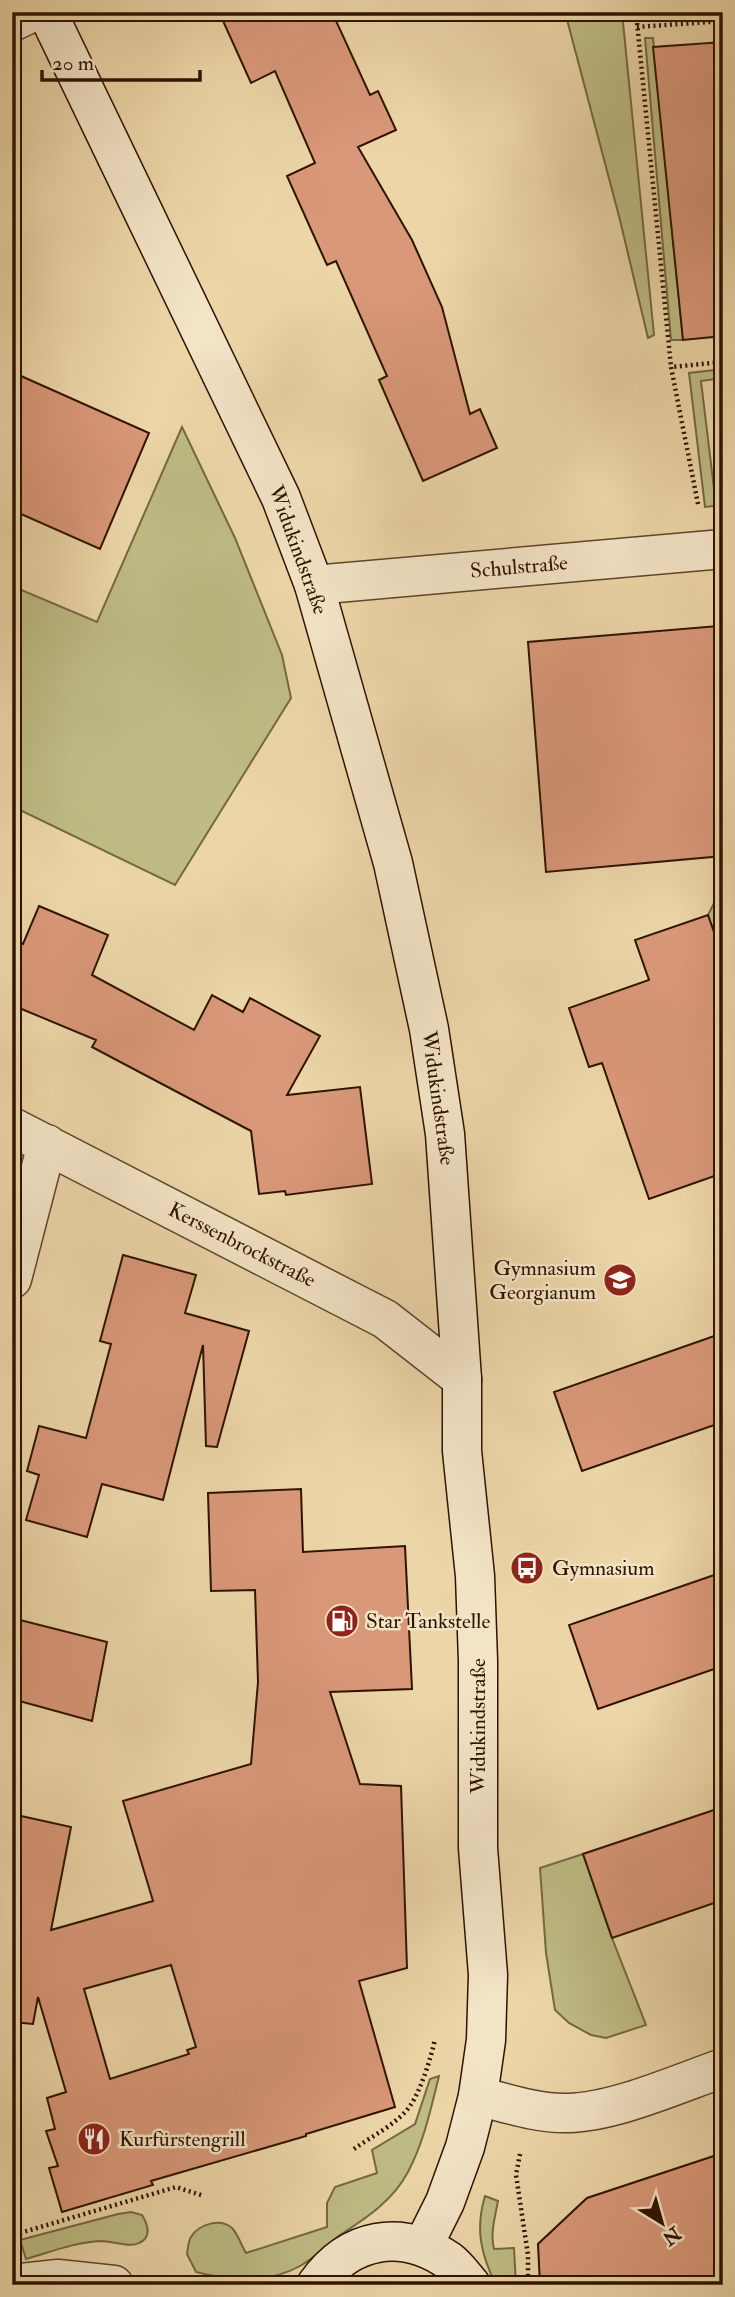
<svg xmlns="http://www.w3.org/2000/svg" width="735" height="2297" viewBox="0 0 735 2297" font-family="'IM FELL Double Pica',serif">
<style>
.green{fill:#bebc84;stroke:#766842;stroke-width:2}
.building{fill:#d99879;stroke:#2f1301;stroke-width:2;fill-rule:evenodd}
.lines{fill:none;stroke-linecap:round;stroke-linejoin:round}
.street-casing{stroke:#5e442b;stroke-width:41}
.secondary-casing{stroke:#2f1301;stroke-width:41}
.path{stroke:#2f1301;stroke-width:4.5;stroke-dasharray:2 3.5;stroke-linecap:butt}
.street{stroke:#f3e4c6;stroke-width:38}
.secondary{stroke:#f3e4c6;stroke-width:38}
.labels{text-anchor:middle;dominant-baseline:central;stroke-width:5;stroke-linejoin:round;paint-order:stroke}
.street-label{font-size:21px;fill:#2f1301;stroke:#f3e4c6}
.poi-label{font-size:21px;fill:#2f1301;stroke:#f3e4c6;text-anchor:start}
</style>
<rect width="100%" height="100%" fill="#ecd6a8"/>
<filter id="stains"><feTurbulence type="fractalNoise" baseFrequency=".00286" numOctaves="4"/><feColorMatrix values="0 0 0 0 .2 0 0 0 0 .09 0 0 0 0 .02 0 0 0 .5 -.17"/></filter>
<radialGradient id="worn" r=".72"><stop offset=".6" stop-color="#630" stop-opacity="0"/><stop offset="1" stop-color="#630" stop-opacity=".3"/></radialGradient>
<path class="green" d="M565,12H622L654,335L648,338L620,220Z
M645,38H653L683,340H671Z
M723,369V378L701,381L715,497L723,496V505L705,507L689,373Z
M182,427L235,538L282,655L291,698L175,885L16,808L12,815V586L97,622Z
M723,885V958L708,915Z
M583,1854L612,1938L646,2025L606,2038L591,2035L569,2023L555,2010L546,1953L540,1868Z
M439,2076C431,2108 424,2142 408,2172C393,2200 368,2217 343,2233C328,2243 316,2257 300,2266C268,2284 231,2281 196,2272L187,2254C188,2248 188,2242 191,2237C198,2225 220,2217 232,2228C238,2234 241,2245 246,2253L327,2227V2203L335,2187L377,2173L372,2150L415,2124L430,2079Z
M485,2196L498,2201C495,2217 490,2234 494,2249L514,2248L516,2285H496C481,2255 475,2229 485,2196Z
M131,2212L142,2215C148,2225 152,2237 139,2243C130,2248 112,2241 101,2241C76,2242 50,2252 26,2259L20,2240L118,2214Z"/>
<path class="building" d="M219,12H332L370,95L378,91L396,130L358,147L412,240L442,307L470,414L480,409L497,448L423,481L379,380L387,376L336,261L327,265L287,176L315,163L275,71L251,83Z
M723,42V336L683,340L653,47Z
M12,372L149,433L100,549L12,510Z
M718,626L723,683V856L546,872L528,642Z
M39,906L108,935L92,975L194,1030L212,995L243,1012L250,998L320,1036L287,1095L360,1087L372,1184L286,1195L285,1191L259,1194L251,1131L92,1047L96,1040L12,1005V939L23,944Z
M708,915L723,958V1173L649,1199L602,1063L589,1067L569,1008L649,980L635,940Z
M123,1255L196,1275L185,1313L249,1331L217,1447L206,1446L203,1345L163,1500L102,1484L87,1537L26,1520L39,1475L27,1471L39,1426L86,1438L111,1344L100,1341Z
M723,1333V1422L582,1471L554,1392Z
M301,1489L303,1552L405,1546L412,1689L330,1692L360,1784L401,1786L407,1968L359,1981L395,2107L306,2134V2136L151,2181L153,2185L62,2212L49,2168L58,2166L46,2131L55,2129L47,2098L66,2092L38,1997L33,2024L12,2022V1814L71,1827L51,1930L153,1901L123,1801L251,1764L258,1682L255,1590L211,1591L208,1493ZM171,1965L196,2047L187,2050L189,2054L110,2079L84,1989Z
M723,1572V1666L598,1709L569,1625Z
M12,1618L107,1642L92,1721L12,1699Z
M723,1807V1900L612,1938L583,1854Z
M723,2153V2285H540L538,2244L587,2198Z"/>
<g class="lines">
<defs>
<path id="street" d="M12,22L33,12
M314,585L723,549
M12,1127L385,1319L462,1379
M12,1279L47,1144
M478,2096C506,2103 538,2114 568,2113C615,2112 677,2084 723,2068
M12,2284L58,2279L114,2285"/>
<path id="secondary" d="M47,12L281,498L314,585L393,863L429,1029L445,1134L462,1379V1451L475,1576L478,1661V1848L488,1975L486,2040L478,2096L465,2147L445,2202L423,2246
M316,2285C349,2238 401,2228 449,2261C457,2267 464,2277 471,2285"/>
</defs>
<use href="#street" class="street-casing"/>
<use href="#secondary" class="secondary-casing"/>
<path class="path" d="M636,12L671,367
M637,27L723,21
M698,504L671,367L723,362
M354,2149C372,2136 397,2124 410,2106C421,2090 431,2058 435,2039
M520,2154L516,2175L528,2255V2285
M20,2233L176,2187L204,2196"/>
<use href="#street" class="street"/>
<use href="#secondary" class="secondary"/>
</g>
<defs>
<symbol id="school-disc" viewBox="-11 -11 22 22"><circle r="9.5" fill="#8f2418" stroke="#f3e4c6"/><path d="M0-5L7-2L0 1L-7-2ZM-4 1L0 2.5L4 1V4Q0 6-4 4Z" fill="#fff"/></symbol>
<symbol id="bus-disc" viewBox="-11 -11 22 22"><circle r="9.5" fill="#8f2418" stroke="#f3e4c6"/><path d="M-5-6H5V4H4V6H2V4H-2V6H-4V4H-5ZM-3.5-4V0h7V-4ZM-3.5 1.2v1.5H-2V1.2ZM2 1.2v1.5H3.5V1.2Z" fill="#fff"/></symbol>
<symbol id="fuel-disc" viewBox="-11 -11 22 22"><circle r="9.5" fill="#8f2418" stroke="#f3e4c6"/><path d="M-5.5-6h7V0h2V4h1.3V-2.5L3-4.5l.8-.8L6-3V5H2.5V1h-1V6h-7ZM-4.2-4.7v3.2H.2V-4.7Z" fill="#fff"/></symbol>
<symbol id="restaurant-disc" viewBox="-11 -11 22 22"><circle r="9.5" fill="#8f2418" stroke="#f3e4c6"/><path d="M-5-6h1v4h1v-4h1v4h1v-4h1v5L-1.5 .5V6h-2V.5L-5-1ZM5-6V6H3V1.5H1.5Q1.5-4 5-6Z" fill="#fff"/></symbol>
</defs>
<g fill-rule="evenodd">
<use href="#school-disc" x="601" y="1261" width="38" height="38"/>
<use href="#bus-disc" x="508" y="1549" width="38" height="38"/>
<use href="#fuel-disc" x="323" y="1602" width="38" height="38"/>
<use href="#restaurant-disc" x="75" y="2120" width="38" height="38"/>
</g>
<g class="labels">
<g class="street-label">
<text transform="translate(298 550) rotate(70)">Widukindstraße</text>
<text transform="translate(519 567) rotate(-5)">Schulstraße</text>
<text transform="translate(438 1098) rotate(82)">Widukindstraße</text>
<text transform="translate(242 1245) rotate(27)">Kerssenbrockstraße</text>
<text transform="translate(478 1726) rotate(-90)">Widukindstraße</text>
</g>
<g class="poi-label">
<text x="596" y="1268" text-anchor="end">Gymnasium<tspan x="596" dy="24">Georgianum</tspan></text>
<text x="552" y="1568">Gymnasium</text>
<text x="366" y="1621">Star Tankstelle</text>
<text x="119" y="2139">Kurfürstengrill</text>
</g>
</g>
<rect width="735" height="2297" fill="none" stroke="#ecd6a8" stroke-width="42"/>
<rect x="14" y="14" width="707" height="2269" fill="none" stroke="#2f1301" stroke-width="3.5"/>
<rect x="21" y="21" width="693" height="2255" fill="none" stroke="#2f1301" stroke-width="2"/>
<g transform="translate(662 2223) rotate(143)" stroke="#f3e4c6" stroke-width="5" paint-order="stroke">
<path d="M0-5L12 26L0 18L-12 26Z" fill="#2f1301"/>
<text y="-10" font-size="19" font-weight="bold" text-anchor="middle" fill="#2f1301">N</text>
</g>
<path d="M42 70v10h158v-10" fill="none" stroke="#2f1301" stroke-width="3.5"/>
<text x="52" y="70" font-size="21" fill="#2f1301" stroke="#f3e4c6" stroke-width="5" paint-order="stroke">20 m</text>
<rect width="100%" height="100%" filter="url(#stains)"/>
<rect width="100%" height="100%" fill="url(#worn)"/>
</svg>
